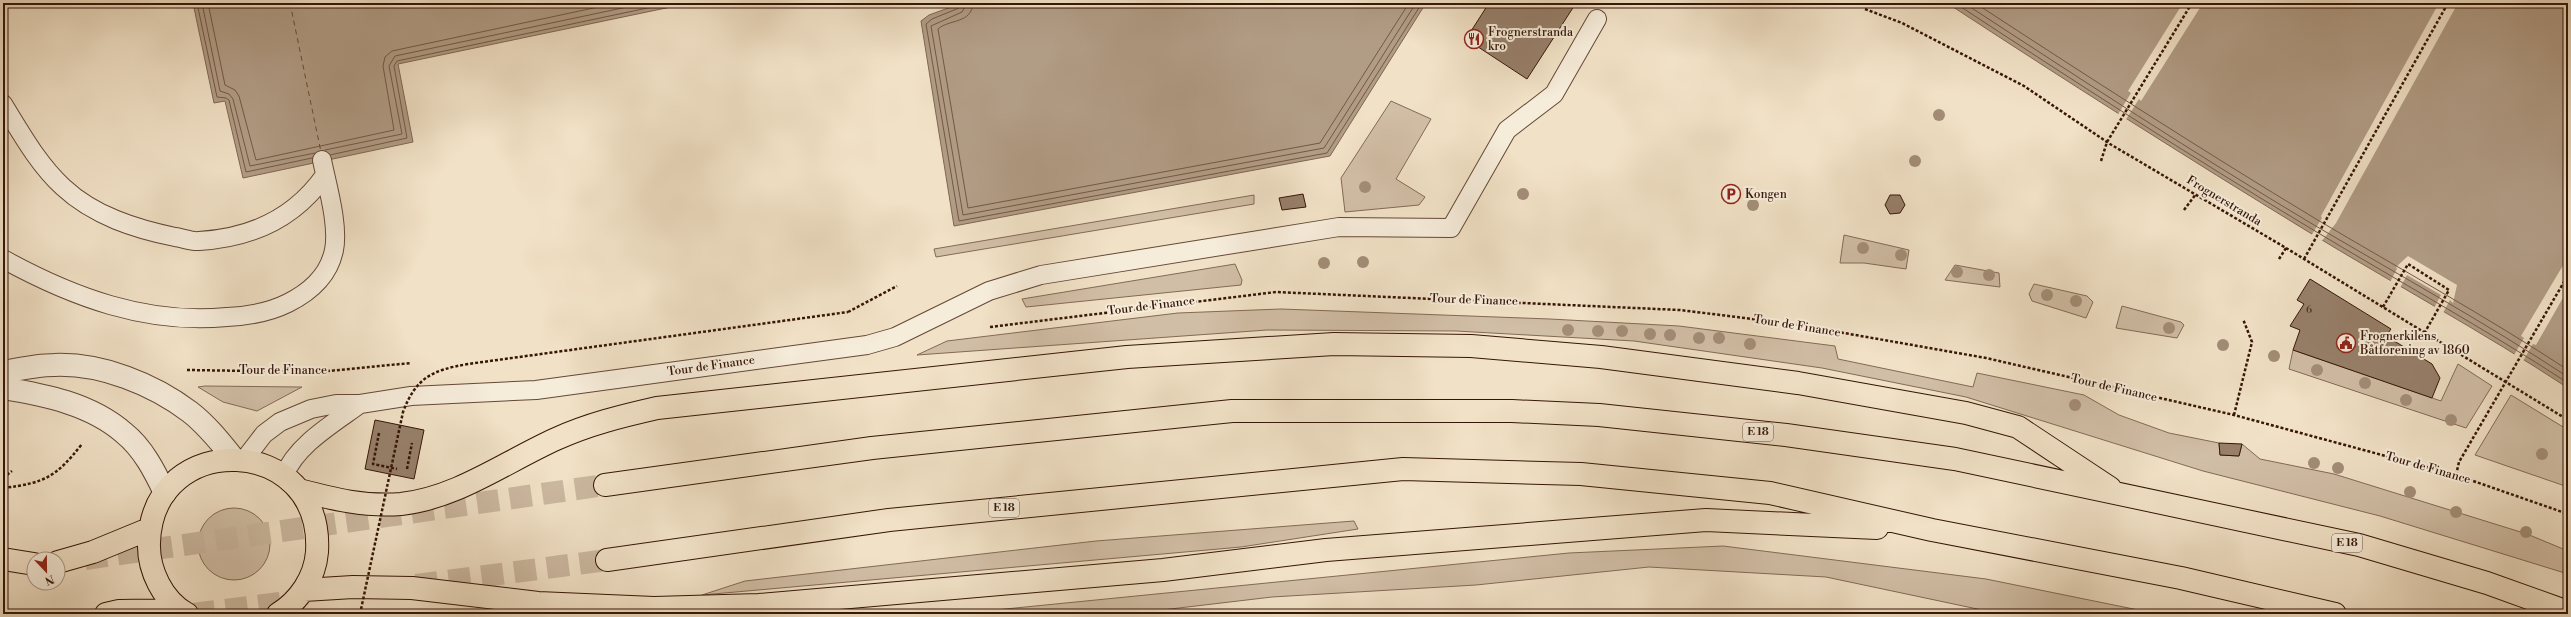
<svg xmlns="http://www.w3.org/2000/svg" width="2571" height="617" viewBox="0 0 2571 617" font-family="'Libre Bodoni',serif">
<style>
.green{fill:#d1bea6;stroke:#836a56}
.water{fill:#b19c85;stroke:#7f6653}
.pier{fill:#f1e1c6}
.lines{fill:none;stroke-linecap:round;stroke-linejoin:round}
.shore{stroke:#735846;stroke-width:1}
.ferry{stroke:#674b39;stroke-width:1;stroke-dasharray:5 4;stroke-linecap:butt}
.building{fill:#977f6a;stroke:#351507}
.trunk-tunnel{stroke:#cbb8a0;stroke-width:22;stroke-dasharray:22 11;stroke-linecap:butt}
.service-casing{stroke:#644837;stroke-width:20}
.tertiary-casing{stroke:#644837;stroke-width:24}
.trunk-casing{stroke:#351507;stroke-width:24}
.path{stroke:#351507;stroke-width:2.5;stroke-dasharray:3 2;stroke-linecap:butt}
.service{stroke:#f6ecda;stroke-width:18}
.tertiary{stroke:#f6ecda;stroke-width:22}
.trunk{stroke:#f1e1c6;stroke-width:22}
.path-bridge{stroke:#351507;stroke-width:2.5;stroke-dasharray:3 2;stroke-linecap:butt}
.tree{fill:#a38d77}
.labels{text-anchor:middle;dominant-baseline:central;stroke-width:4;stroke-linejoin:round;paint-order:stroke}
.number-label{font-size:10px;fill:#4e3020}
.shield{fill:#f6ecda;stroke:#6f5646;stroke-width:1}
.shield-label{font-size:11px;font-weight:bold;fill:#351507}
.poi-label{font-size:12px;fill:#351507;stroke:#f6ecda;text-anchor:start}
.street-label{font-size:12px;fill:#351507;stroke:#f6ecda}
</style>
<rect width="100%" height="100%" fill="#f1e1c6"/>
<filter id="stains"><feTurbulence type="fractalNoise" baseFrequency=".005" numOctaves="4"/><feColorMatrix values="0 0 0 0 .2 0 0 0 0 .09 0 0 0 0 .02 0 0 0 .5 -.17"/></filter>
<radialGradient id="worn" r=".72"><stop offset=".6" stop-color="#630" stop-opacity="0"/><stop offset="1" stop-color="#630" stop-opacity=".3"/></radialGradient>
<path class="green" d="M1391,101L1431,119L1396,179L1425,197L1419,205L1345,212L1341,178Z
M1254,195V204L936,257L934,249Z
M1844,235L1909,250L1906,269L1864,263H1840Z
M1235,264L1242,280L1241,285L1026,307L1022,299Z
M1955,265L1999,273L2000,287L1945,280Z
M2034,284L2087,296L2093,302L2086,318L2032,301L2029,294Z
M2122,306L2181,322L2184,325L2177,338L2116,328Z
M1281,309L1550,319L1679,326L1835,346L1838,359L1973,387L1977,373L2084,395L2119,415L2169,433L2219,443L2220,455L2239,456L2242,444L2260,459L2334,474L2527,534L2568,551V574L2380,516L2203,471L1966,397L1822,368L1634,341L1456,331L1267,330L917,355L947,341L1178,313Z
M2293,350L2441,401L2458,364L2492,386L2466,428L2289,369Z
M205,386L300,387H302L257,411L223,402L198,387Z
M2511,395L2568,430V487L2475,455Z
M198 544a36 36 0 1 1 72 0a36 36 0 1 1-72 0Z
M1354,521L1358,529L1241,547L702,595L745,581L1096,541Z
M1723,546L1986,579L2158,614H2001L1826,577L1649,567L1476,585L1272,597L1128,614H955L1569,553Z"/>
<path class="water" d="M193,3H690L398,64L413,142L243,178L225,101L214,103Z
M962,3H1426L1330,156L954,226L921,21L929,15Z
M1947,3H2568V388C2483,332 2394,284 2307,231C2186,157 2066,81 1947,3Z"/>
<path class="pier" d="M2183,3H2203L2141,101L2139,99L2125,121L2117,116L2131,93L2128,91Z
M2439,3H2458L2336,223L2321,242L2311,236L2322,218L2321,216Z
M2408,256L2457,285L2453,303L2450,300L2443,313L2434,308L2441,295L2407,275L2400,288L2390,282L2397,269L2396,267Z
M2568,257V289L2536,345L2533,344L2523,361L2514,355L2524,338L2521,336Z"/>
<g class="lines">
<path class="shore" d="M197,3L217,97L226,98L229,100L246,172L312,158
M202,3L220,91L229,94L233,99L250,166L315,153
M208,3L225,85L235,90L239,96L256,160L394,130L383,66L385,57L392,51L617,3
M962,3L959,8L932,19L926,24L959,221L1327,153L1422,3
M967,3L962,12L931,26L963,215L1324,148L1416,3
M973,3C972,24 949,19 938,29L968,208L1320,143L1409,3
M1955,3C2072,80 2190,156 2310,228C2396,280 2484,328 2568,383
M1964,3C2079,78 2195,154 2314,225C2399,275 2486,323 2568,377
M1975,3C2087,76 2200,149 2316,219C2400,269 2486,316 2568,370
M325,150L402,134L389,66L395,56L646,3
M330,155L407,138L394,66L397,61L671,3"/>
<path class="ferry" d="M290,3L321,152"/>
</g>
<path class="building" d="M1489,3H1576L1527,79L1466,39Z
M1303,194L1306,207L1282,210L1279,198Z
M1890,195H1900L1905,205L1900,213L1890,214L1885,205Z
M2310,279L2391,329L2386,336L2432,364L2440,378L2432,398L2293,350L2300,330L2290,326L2304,304L2297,300Z
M375,420L424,430L414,479L365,469Z
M2219,443L2242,444L2239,456L2220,455Z"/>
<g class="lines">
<path class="trunk-tunnel" d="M85,559L605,485
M416,585L607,560
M193,614L303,600"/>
<defs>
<path id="service" d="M3,104C21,133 38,164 63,187C94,216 136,229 175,237C183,238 192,242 199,241C252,238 295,218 325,175
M3,259C72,297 147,325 227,317C248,316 270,312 288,303C310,292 329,275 334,250C339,225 327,185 322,160
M244,460L264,434L280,422L311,409L336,404H360L411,396L536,390L867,345L895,337L989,291L1041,275L1339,227L1451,228L1507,130L1554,94L1597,19
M284,476C296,445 334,423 360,404"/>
<path id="tertiary" d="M3,372C19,369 38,365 54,365C101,363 153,384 190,412C207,425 221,443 234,459
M3,388C45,395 91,404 124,433C143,448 155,472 165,493"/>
<path id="trunk" d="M605,485L872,448L1232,411H1512L1599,415L1786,435L1955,459L2359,545L2487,583L2568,612
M299,490C333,499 365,507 401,504C457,498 505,462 556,439C589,424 622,416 657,408L1127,357L1334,344L1471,346L1601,357L1798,383L1966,413L2018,427L2110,488
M3,559L34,564
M607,560L889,520L1403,469L1581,474L1770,493L1932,530L2181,578L2335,614
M58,562L93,552L149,529
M304,590L353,587L412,588L538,603L654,608L759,605L1163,570L1326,550L1706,520L1877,528
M106,614L119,611L181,610
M187,614C163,601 148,570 149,543C152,428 324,434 317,552C315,578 299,601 278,614"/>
</defs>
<use href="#service" class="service-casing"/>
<use href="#tertiary" class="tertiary-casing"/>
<use href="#trunk" class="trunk-casing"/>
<path class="path" d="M1865,9L1902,23L2024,86L2110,144L2286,248L2568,420
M2101,161L2107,142L2192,3
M2184,210L2196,194
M2279,259L2286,248
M2304,259L2448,3
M2383,307L2408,264L2449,290L2425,332
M848,312L897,286
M990,327L1276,292L1680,310L1793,324L1986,358L2234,415L2456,475L2568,514
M187,370L318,372L411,363
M2234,415L2252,342L2243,319
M379,433L373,464L397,469
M407,469L412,443
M2456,475L2459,462L2568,275
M3,478L12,471
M3,488C45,483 56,477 82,444"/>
<use href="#service" class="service"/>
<use href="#tertiary" class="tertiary"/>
<use href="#trunk" class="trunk"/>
<path class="path-bridge" d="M360,614L403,412C416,377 433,370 468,364L848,312"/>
</g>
<g class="tree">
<circle cx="1939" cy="115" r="6"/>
<circle cx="1915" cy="161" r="6"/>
<circle cx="1365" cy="187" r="6"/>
<circle cx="1523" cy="194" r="6"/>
<circle cx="1753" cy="205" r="6"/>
<circle cx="1863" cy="248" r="6"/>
<circle cx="1901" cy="255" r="6"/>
<circle cx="1363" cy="262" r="6"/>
<circle cx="1324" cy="263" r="6"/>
<circle cx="1957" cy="272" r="6"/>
<circle cx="1989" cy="275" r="6"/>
<circle cx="2047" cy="295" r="6"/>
<circle cx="2076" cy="301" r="6"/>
<circle cx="2169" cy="328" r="6"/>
<circle cx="1568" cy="330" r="6"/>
<circle cx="1598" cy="331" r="6"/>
<circle cx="1622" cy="331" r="6"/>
<circle cx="1650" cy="334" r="6"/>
<circle cx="1670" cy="335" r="6"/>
<circle cx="1699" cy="338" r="6"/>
<circle cx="1719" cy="338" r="6"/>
<circle cx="1750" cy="344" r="6"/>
<circle cx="2223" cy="345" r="6"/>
<circle cx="2274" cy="356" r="6"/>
<circle cx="2317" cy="370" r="6"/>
<circle cx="2365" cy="383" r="6"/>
<circle cx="2406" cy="400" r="6"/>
<circle cx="2075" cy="405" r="6"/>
<circle cx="2451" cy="420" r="6"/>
<circle cx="2542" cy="454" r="6"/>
<circle cx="2314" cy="463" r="6"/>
<circle cx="2338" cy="468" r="6"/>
<circle cx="2410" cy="492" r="6"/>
<circle cx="2456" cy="512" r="6"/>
<circle cx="2526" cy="532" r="6"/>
</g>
<defs>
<symbol id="restaurant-ring" viewBox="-11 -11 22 22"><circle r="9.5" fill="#f6ecda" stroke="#8f2418" stroke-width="1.5"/><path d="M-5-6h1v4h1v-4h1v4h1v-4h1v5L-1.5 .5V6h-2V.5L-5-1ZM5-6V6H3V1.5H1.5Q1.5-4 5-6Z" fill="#8f2418"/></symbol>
<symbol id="parking-ring" viewBox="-11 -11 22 22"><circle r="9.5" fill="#f6ecda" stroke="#8f2418" stroke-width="1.5"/><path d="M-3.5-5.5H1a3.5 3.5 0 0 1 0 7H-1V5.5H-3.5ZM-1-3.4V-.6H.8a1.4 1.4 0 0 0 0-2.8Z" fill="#8f2418"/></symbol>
<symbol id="civic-ring" viewBox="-11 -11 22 22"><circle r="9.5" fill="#f6ecda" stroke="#8f2418" stroke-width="1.5"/><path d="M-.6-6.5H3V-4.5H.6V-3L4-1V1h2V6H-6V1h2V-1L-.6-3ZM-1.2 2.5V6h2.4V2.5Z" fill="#8f2418"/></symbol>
</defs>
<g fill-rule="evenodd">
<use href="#restaurant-ring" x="1463" y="28" width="22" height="22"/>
<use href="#parking-ring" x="1720" y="183" width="22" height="22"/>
<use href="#civic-ring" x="2335" y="332" width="22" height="22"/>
</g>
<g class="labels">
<g class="number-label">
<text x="2309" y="310">6</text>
</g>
<g class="shield">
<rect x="1743" y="423" width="30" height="18" rx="3"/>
<rect x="989" y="499" width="30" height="18" rx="3"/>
<rect x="2332" y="534" width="30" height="18" rx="3"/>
</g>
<g class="shield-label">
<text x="1758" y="432">E 18</text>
<text x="1004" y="508">E 18</text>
<text x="2347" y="543">E 18</text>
</g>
<g class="poi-label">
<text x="1488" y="32">Frognerstranda<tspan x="1488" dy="14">kro</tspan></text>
<text x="1745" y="194">Kongen</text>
<text x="2360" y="336">Frognerkilens<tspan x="2360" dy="14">Båtforening av 1860</tspan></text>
</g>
<g class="street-label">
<text transform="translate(2224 201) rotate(31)">Frognerstranda</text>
<text transform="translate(1474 300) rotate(2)">Tour de Finance</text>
<text transform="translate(1151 306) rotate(-7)">Tour de Finance</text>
<text transform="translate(1797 326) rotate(9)">Tour de Finance</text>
<text transform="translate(711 366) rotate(-8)">Tour de Finance</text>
<text x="283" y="370">Tour de Finance</text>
<text transform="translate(2114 388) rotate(13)">Tour de Finance</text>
<text transform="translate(2428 468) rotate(16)">Tour de Finance</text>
</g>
</g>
<rect width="2571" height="617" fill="none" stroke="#f1e1c6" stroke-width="16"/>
<rect x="4" y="4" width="2563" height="609" fill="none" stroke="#351507" stroke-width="2"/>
<rect x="8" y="8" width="2555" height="601" fill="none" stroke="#351507"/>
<g transform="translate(46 571) rotate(158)"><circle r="19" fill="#f6ecda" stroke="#a99686"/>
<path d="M0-3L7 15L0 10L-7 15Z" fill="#8f2418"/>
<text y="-6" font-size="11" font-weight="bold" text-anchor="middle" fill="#351507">N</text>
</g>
<rect width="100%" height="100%" filter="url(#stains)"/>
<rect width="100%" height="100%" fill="url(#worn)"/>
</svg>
